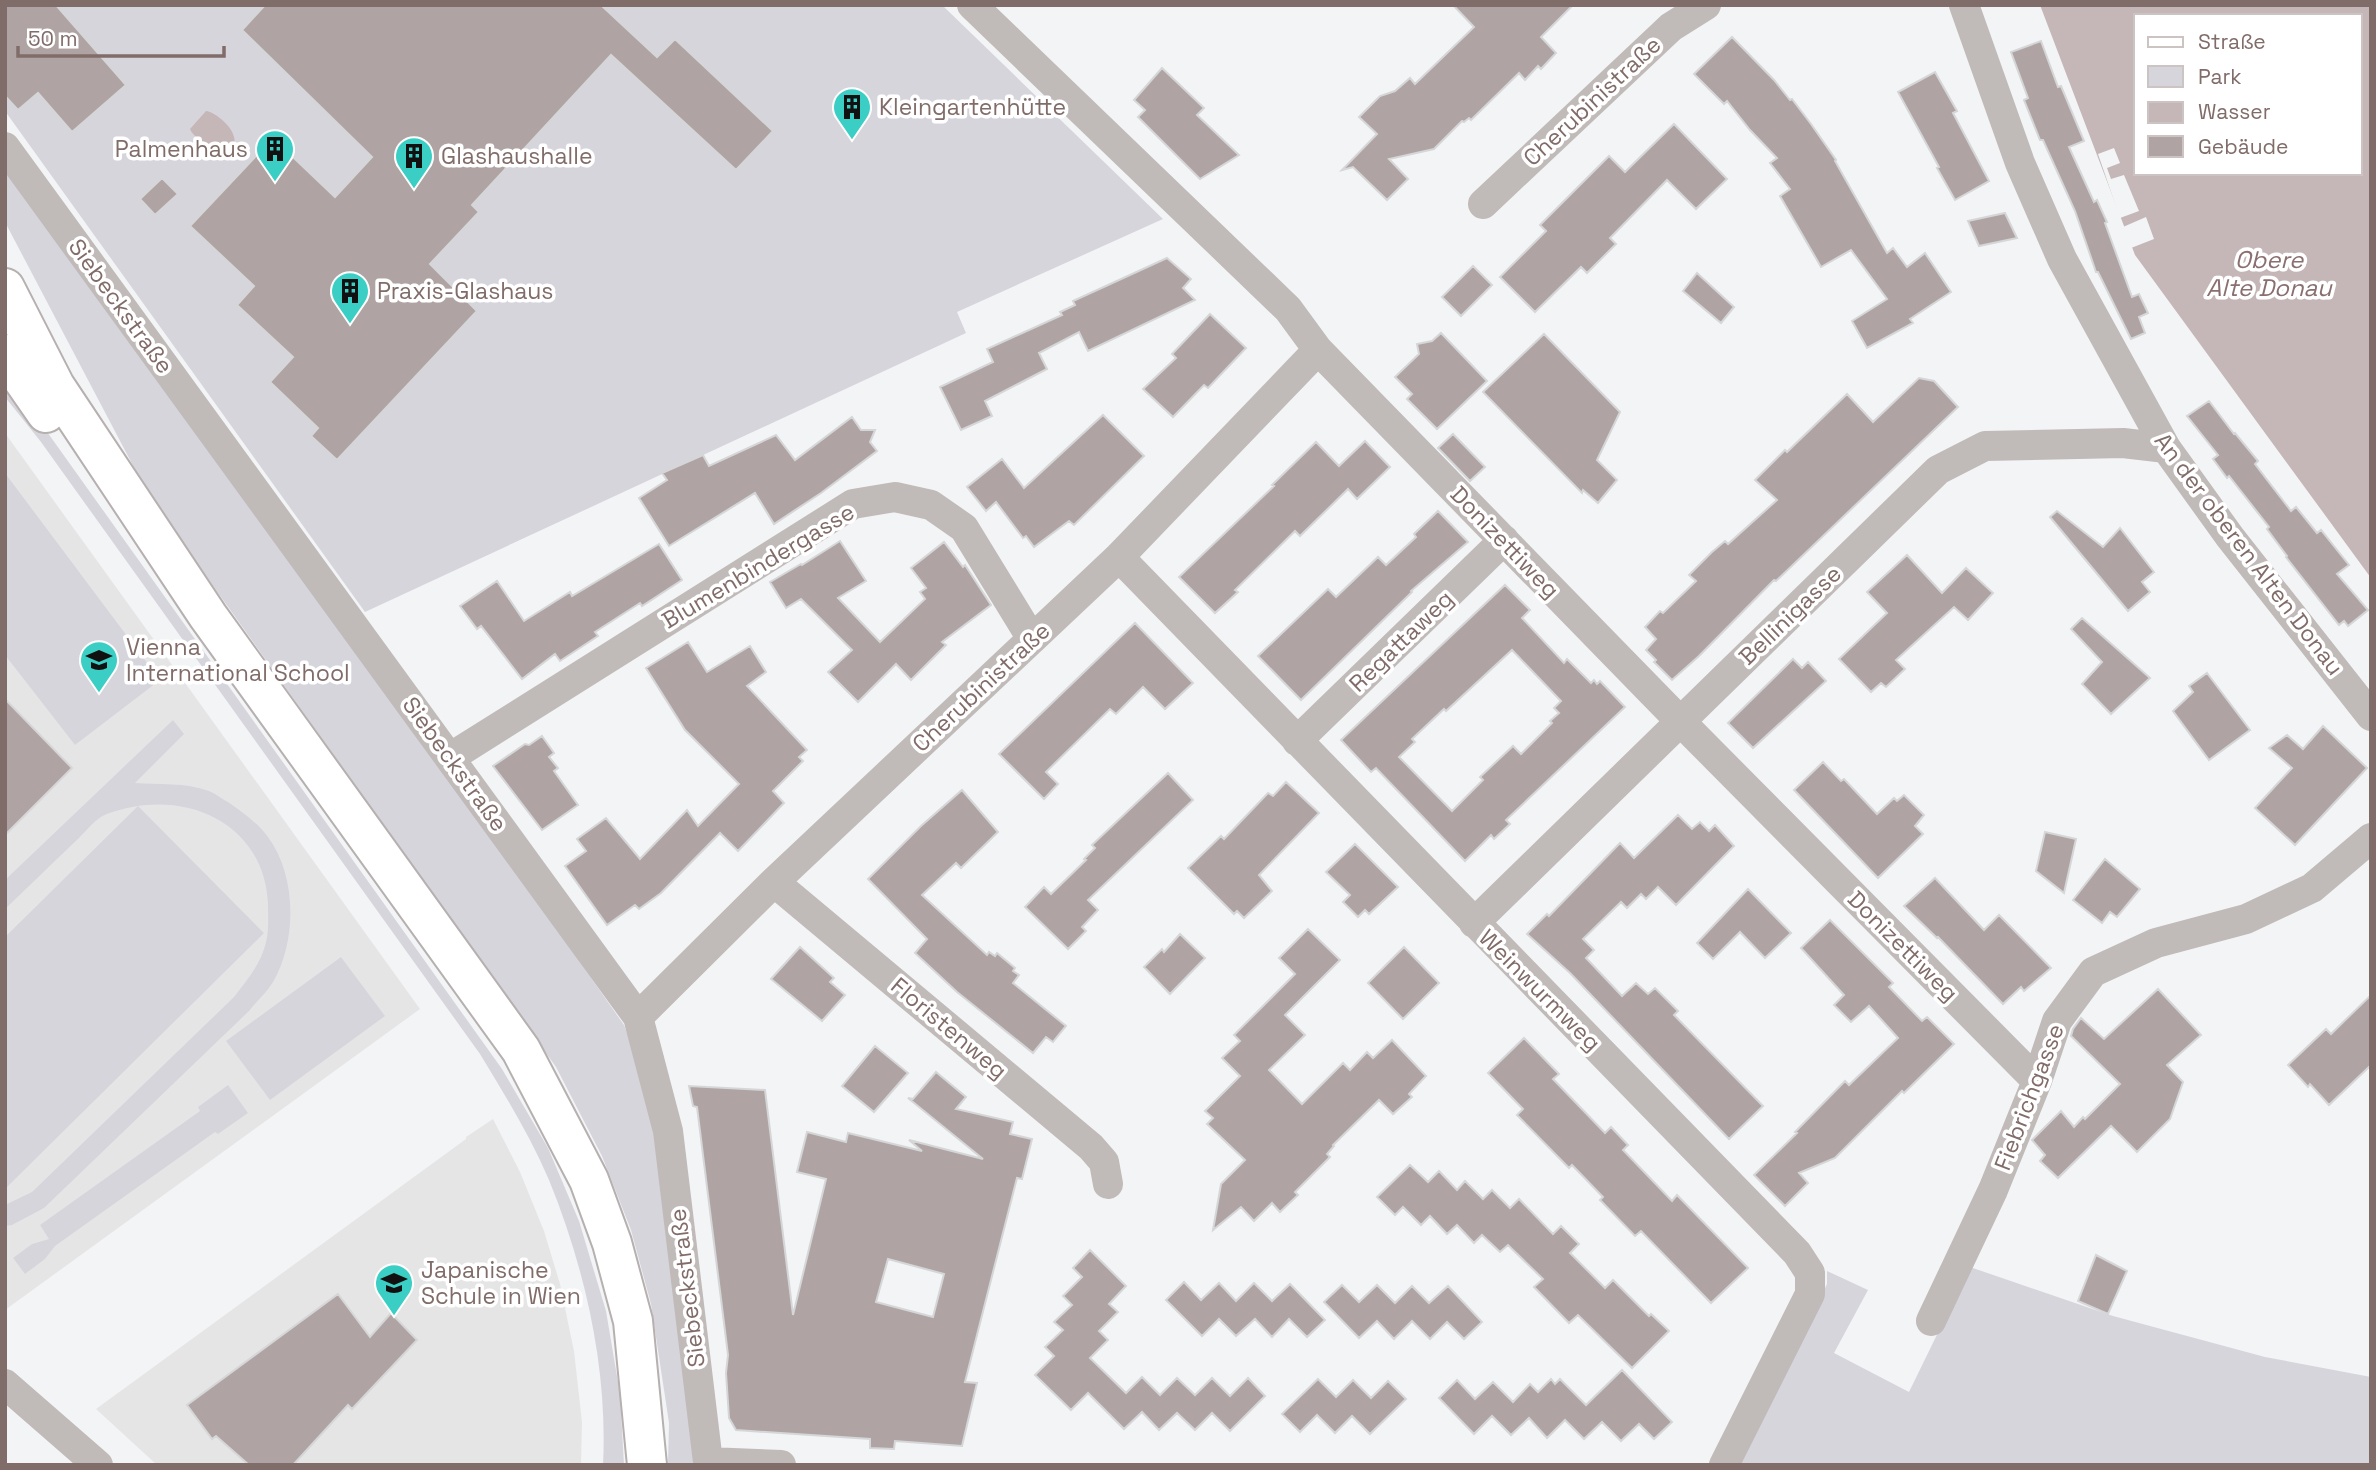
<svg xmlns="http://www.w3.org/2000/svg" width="2376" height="1470" viewBox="0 0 2376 1470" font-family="'Space Grotesk',sans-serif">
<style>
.built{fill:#e6e5e6}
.green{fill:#d7d5dc}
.water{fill:#c5b7b8;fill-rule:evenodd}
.pier{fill:#f3f4f6}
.building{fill:#afa4a3;stroke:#d5d6d7;stroke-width:2;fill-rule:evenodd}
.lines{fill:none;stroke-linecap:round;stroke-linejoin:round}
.major-casing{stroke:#b6b0af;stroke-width:42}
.minor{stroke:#c0bab8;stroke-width:30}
.major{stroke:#fff;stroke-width:38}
.labels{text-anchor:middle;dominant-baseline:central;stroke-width:7;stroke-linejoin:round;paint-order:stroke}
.street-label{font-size:23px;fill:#806c68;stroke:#fff}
.poi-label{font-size:23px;fill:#806c68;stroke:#fff;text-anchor:start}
.water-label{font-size:24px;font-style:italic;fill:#8a6f70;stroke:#fff}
</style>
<rect width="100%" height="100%" fill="#f3f4f6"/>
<path class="built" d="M5,433L420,1009L5,1310Z
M493,1119L520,1172L544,1231L560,1284L574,1351L582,1422L581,1465H157L96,1409L466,1139V1137Z"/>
<path class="green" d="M5,5H942L1163,219L957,312L966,333L365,612L5,111Z
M5,166L441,764L624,1025L641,1070L658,1130L695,1460L691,1465H668L669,1423L651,1304L631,1230L602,1156L556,1067L216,590L139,477L5,222Z
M5,373L502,1069L548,1148L579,1221L606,1311L620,1394L624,1465H603C608,1369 585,1268 549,1180C530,1136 505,1095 480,1054L41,442L5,397Z
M5,473L160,680L75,745L5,655Z
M173,720L184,734L135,783C160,785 185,782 209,791C216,794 222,799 228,802C242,812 258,823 268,837C297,876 297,941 273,982C267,992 257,1001 249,1011L44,1208L12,1225L5,1226V1205L32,1192L234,997C247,980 261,964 266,942C269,930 268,918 268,905C265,820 180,786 107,814C96,818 87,830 79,838C54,862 30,885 5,909V880Z
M138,806L264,933L5,1189V937Z
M341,957L385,1016L270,1100L226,1041Z
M228,1085L248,1113L218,1134L215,1132L55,1246L45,1259L25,1274L13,1258L32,1244L49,1239L40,1225L200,1111L198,1107Z
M1970,1267L2113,1316L2265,1357L2371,1377V1465H1739L1827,1284V1271L1868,1290L1834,1353L1909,1392Z"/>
<path class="water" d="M2040,5H2371V578L2135,255ZM2136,16H2360V173H2136Z
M206,111C215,112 232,126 234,137C236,143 233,153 231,159L225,157L223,149C211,144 195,141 190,129Z"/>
<path class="pier" d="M2114,148L2120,163L2107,168L2111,179L2124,175L2139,211L2120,218L2098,154Z
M2146,217L2154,239L2131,248L2123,227Z"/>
<path class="building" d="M5,5H56L126,85L72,132L38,93L18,110L5,96Z
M265,5H601L657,57L675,39L773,131L736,170L611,55L472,205L479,212L430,264L477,311L337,460L311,436L318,428L270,382L293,357L237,305L254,286L190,226L273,138L335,197L372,157L242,30Z
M1453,5H1573L1541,37L1556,53L1541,69L1538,66L1525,80L1519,73L1471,120L1469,118L1464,122L1462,121L1434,149L1389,159L1408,179L1387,200L1353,167L1342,170L1377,134L1359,117L1380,96L1395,91L1410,78L1415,84L1474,27Z
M1732,37L1774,80L1790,100L1792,99L1811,124L1836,160L1835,161L1887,253L1893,248L1907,267L1925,253L1951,292L1910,319L1913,323L1867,348L1852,321L1887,299L1851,250L1821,267L1780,196L1790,189L1770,163L1777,158L1750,130L1727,101L1724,104L1694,74Z
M2041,41L2058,87L2061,86L2084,141L2069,147L2094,202L2097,200L2107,222L2105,223L2132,297L2139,294L2148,313L2139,317L2145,333L2131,339L2098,272H2096L2075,211L2043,140H2040L2024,100L2028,98L2011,52Z
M1162,68L1204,108L1197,115L1239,155L1200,179L1138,117L1145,110L1134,100Z
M1935,72L1957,111L1953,113L1989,181L1955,200L1937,168L1939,167L1898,92Z
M1674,124L1727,179L1696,209L1667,180L1610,238L1616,244L1587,273L1581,267L1535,312L1500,277L1546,231L1540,225L1609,156L1625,172Z
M162,178L178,194L155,215L140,199Z
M2005,213L2017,238L1979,246L1968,221Z
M1167,258L1191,279L1183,288L1195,300L1088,351L1079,332L1039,353L1047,369L985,401L992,416L961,430L940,387L993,362L987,349L1062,315L1060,312L1075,305L1073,301Z
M1473,266L1492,285L1461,316L1442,297Z
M1697,273L1734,307L1721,323L1683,291Z
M1210,314L1246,348L1208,388L1204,385L1173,417L1143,389L1176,358L1172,354Z
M1441,333L1487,381L1437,429L1407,399L1412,394L1395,377L1419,354L1417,344L1432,341Z
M1544,334L1620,412L1597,460L1617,480L1598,503L1583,490L1582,493L1483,392Z
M1919,378L1934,381L1958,407L1776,581L1774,580L1699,656L1672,680L1654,662L1656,660L1646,650L1656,639L1645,627L1660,611L1663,613L1696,581L1689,575L1712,552L1725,541L1728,544L1777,500L1755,480L1785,450L1787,452L1847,394L1873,422Z
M2209,401L2234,434L2235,433L2258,461L2255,464L2291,511L2296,507L2317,533L2321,530L2349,565L2337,574L2368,610L2348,626L2344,621L2339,625L2286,557L2287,556L2267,529L2269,527L2229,476L2227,478L2213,459L2218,455L2187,416Z
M1103,415L1144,456L1074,525L1069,521L1034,547L1026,536L1023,538L996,502L986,511L967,487L1002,459L1024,488Z
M852,417L861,430H875L870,442L877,451L821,493L774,524L755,493L669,546L639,498L667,480L662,473L703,455L709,466L776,435L795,460Z
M1453,434L1485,467L1470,481L1438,448Z
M1365,441L1390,467L1357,499L1348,489L1300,536L1295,531L1235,590L1238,592L1215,613L1179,577L1274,486L1272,485L1316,442L1339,466Z
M1438,511L1468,542L1411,591L1412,592L1301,700L1258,656L1328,589L1336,597L1378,557L1386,565L1416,537L1414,534Z
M2057,511L2103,547L2120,528L2154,572L2142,582L2150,592L2128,611L2050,517Z
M840,541L866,581L838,598L880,642L925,599L920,592L926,588L911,568L944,542L963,567L965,565L991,605L942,642L946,645L911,680L896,664L858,702L828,672L852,650L801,599L786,608L770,582L801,564L802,565Z
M659,544L682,580L642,606L640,603L595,632L598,636L560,661L555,654L522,679L481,626L477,629L460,606L497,581L524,621L570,592L572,596Z
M1907,555L1942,593L1966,568L1993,593L1968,620L1954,607L1896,660L1905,669L1886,687L1881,683L1871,692L1839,659L1887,613L1867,592Z
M1505,585L1530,610L1522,618L1564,663L1567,659L1591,683L1594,680L1597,684L1600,681L1625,707L1506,820L1510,824L1494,839L1491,835L1465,861L1376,768L1371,772L1341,740ZM1512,650L1561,701L1554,708L1559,713L1550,721L1552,723L1521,754L1513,746L1480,777L1483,780L1452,811L1399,757L1415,742L1412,739L1444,709L1446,711Z
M2082,618L2150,678L2111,714L2082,684L2102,662L2071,629Z
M1135,623L1193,683L1165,709L1143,687L1116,714L1110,709L1046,772L1058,784L1044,799L999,754Z
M688,642L707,672L750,646L766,672L747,686L807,750L799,757L803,761L773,791L784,803L738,851L720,833L661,893L639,909L635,905L607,925L565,866L586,851L577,839L606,818L640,859L687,810L698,826L739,784L685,730L646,668Z
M1793,659L1802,668L1808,662L1826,681L1753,748L1728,723Z
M2207,673L2250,730L2209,760L2173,711L2193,692L2189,686Z
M5,699L72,768L5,835Z
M2323,726L2367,768L2295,845L2255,808L2292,768L2269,748L2287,735L2303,749Z
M542,736L554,753L549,757L558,768L554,771L578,805L542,830L493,766L525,744L529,745Z
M1823,762L1841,781L1844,779L1877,814L1894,798L1897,801L1904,795L1924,815L1915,826L1923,834L1878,878L1794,790Z
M1168,773L1193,800L1088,900L1098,910L1082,927L1086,931L1068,949L1025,907L1044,887L1051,894L1086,860L1084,859L1095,848L1092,845Z
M1286,782L1319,813L1259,875L1272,891L1244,918L1237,911L1234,914L1188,868L1221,836L1224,839L1268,793L1273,796Z
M962,790L998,832L961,868L956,863L922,895L987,955L989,952L995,956L997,953L1015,968L1013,971L1019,975L1013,983L1066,1026L1053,1042L1046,1037L1033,1053L957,992L915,953L927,939L868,879L921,826Z
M1678,815L1692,829L1700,822L1709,831L1715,825L1734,846L1676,905L1658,887L1646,899L1641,894L1627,908L1621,902L1583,939L1594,950L1586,958L1622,996L1636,983L1648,994L1655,988L1678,1011L1674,1015L1763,1106L1729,1139L1570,973L1527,934L1547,914L1549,916L1620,843L1634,858Z
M2045,832L2076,839L2064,893L2036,871Z
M1355,844L1398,887L1369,914L1365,910L1358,917L1343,902L1350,895L1326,872Z
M2105,859L2140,889L2117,917L2110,912L2102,923L2073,900Z
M1935,878L1984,930L1999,915L2051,968L2024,991L2021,987L2003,1004L1938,937L1937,938L1904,906Z
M1748,889L1791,933L1765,958L1740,932L1713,959L1697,943Z
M1830,920L1893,983L1889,987L1922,1021L1927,1017L1954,1044L1904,1093L1902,1091L1835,1158L1799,1173L1808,1183L1785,1206L1754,1175L1797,1133L1795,1132L1845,1081L1849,1085L1898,1038L1869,1006L1851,1022L1834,1005L1844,995L1801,948Z
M1308,929L1340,960L1285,1015L1305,1035L1269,1070L1302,1104L1343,1063L1350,1070L1367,1052L1373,1058L1392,1040L1426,1076L1409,1094L1412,1097L1393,1114L1379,1100L1333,1145L1334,1146L1327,1154L1330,1157L1295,1192L1298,1195L1280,1212L1272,1203L1254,1221L1241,1207L1213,1230L1221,1184L1245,1160L1207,1124L1213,1118L1205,1111L1240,1076L1222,1058L1240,1041L1234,1035L1295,974L1279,958Z
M1180,934L1205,958L1170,994L1144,967L1162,949L1164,952Z
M800,947L834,978L830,982L845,995L822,1021L771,979Z
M1404,947L1439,983L1403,1019L1368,983Z
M2158,989L2201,1035L2167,1065L2183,1082L2170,1119L2137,1152L2111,1126L2058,1178L2040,1161L2045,1155L2032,1140L2061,1111L2074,1127L2083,1117L2085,1119L2120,1084L2071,1036L2073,1029L2081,1018L2104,1039Z
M2371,995V1065L2329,1105L2310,1084L2308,1087L2288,1065L2326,1029L2331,1034Z
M1524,1038L1559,1074L1553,1079L1605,1133L1611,1127L1628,1145L1623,1150L1672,1201L1677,1195L1748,1268L1711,1303L1641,1231L1635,1236L1600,1200L1603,1197L1572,1165L1569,1168L1517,1115L1523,1109L1488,1073Z
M875,1046L908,1073L874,1112L842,1086Z
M936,1072L966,1097L956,1109L1013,1122L1010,1134L1032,1139L1022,1179L1017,1178L965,1382L977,1383L962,1446L895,1441L894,1449L870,1448V1439L736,1430L729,1418L726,1373L728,1355L697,1107L693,1106L689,1086L765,1090L793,1315L826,1179L797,1172L807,1132L846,1142L848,1133L922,1151L909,1140L983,1159L908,1098L913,1099ZM888,1259L944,1274L933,1317L876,1302Z
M1410,1165L1428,1182L1439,1171L1457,1190L1465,1181L1483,1199L1492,1190L1510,1208L1519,1199L1553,1234L1561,1226L1579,1244L1570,1253L1605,1288L1613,1280L1649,1316L1651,1314L1669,1331L1632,1368L1578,1315L1569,1323L1534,1287L1543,1279L1508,1245L1500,1252L1482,1235L1474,1243L1457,1225L1447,1234L1430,1216L1421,1225L1403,1207L1395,1215L1377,1197Z
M1090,1250L1126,1286L1109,1304L1118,1312L1099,1331L1108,1340L1090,1358L1126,1393L1142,1377L1160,1395L1177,1378L1195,1395L1212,1378L1230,1396L1248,1378L1265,1396L1230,1431L1212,1413L1195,1430L1177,1413L1159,1430L1142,1412L1124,1429L1088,1393L1071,1410L1035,1375L1054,1356L1045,1347L1063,1330L1054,1322L1072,1305L1063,1296L1082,1277L1073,1268Z
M2096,1255L2127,1271L2108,1314L2078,1301Z
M1184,1282L1201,1300L1219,1283L1236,1301L1254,1283L1272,1301L1290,1284L1325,1320L1307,1337L1289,1319L1272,1337L1255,1319L1236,1336L1219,1319L1202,1336L1166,1300Z
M1342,1285L1359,1302L1377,1285L1395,1303L1412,1286L1429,1303L1448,1286L1482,1322L1464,1339L1447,1322L1430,1339L1412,1321L1394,1339L1377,1321L1359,1338L1324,1302Z
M338,1294L370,1337L391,1313L417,1340L352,1409L348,1405L293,1465H249L216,1436L212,1439L187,1405Z
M1622,1370L1672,1422L1654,1439L1639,1424L1621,1441L1602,1422L1584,1439L1565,1420L1547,1438L1529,1418L1511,1435L1492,1416L1474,1434L1439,1398L1457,1380L1475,1399L1493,1382L1513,1402L1530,1384L1538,1392L1551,1379L1555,1384L1560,1379L1586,1405Z
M1318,1379L1336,1397L1353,1380L1371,1398L1388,1381L1406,1399L1370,1434L1352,1416L1335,1433L1317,1415L1300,1432L1282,1414Z"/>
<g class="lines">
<defs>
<path id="major" d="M5,288L55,386L208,616L521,1050L589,1180L612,1243L633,1321L647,1465
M5,354L46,413"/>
</defs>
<use href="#major" class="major-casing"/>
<path class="minor" d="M972,5L1288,309L1318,350L1680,721L2037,1081
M1964,5L2020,163L2062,259L2166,448L2230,537L2371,716
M5,147L638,1017L668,1131L708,1462L781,1465
M1483,204L1671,27L1706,5
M1119,557L1797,1253L1810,1273V1294L1724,1465
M1297,741L1504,540
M451,757L853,504L895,497L931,505L964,528L1032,639
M774,882L1091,1147L1104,1162L1108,1184
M1474,923L1938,470L1985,446L2123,443L2166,448
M638,1017L774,882L1119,557L1318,350
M1931,1321L1993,1190L2037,1081L2057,1021L2093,972L2156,943L2246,919L2312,888L2371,838
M5,1384L98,1465"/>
<use href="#major" class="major"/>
</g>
<defs>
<symbol id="building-pin" viewBox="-11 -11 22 30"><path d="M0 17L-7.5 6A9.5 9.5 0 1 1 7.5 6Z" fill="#3bcec4" stroke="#fff"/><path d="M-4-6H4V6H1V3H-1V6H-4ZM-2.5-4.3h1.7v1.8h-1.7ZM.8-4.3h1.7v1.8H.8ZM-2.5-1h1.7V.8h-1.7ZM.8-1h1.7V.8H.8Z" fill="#111"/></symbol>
<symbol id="school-pin" viewBox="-11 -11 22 30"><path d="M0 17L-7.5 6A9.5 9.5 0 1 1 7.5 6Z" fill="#3bcec4" stroke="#fff"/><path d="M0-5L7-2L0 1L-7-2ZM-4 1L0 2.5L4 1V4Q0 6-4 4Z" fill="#111"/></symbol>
</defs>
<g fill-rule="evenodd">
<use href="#building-pin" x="830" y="85" width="44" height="60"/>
<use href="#building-pin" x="253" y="127" width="44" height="60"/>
<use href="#building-pin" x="392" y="134" width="44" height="60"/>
<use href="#building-pin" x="328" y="269" width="44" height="60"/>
<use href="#school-pin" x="77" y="638" width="44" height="60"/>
<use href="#school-pin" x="372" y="1261" width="44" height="60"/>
</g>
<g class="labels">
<g class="street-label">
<text transform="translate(1592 101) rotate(-43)">Cherubinistraße</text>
<text transform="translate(121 306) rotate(54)">Siebeckstraße</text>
<text transform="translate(1505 542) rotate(46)">Donizettiweg</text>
<text transform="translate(2249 554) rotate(53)">An der oberen Alten Donau</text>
<text transform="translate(758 566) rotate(-31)">Blumenbindergasse</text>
<text transform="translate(1790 615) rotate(-44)">Bellinigasse</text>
<text transform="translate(1401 641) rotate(-44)">Regattaweg</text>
<text transform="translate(981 687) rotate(-43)">Cherubinistraße</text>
<text transform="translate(455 764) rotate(54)">Siebeckstraße</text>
<text transform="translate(1903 946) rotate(45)">Donizettiweg</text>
<text transform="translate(1540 990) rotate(45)">Weinwurmweg</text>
<text transform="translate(949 1028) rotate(40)">Floristenweg</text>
<text transform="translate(2029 1097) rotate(-69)">Fiebrichgasse</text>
<text transform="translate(687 1288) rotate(-97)">Siebeckstraße</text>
</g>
<g class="poi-label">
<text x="879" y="107">Kleingartenhütte</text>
<text x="248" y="149" text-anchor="end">Palmenhaus</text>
<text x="441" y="156">Glashaushalle</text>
<text x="377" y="291">Praxis-Glashaus</text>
<text x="126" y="647">Vienna<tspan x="126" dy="26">International School</tspan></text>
<text x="421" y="1270">Japanische<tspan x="421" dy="26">Schule in Wien</tspan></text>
</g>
<g class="water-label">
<text x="2269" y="259">Obere<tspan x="2269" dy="28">Alte Donau</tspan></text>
</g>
</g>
<rect width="2376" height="1470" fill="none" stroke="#806c68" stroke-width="14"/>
<rect x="2134" y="14" width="228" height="161" fill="#ffffff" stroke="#ccc4c3" stroke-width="2"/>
<rect x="2148" y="37" width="35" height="10" fill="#ffffff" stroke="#ccc4c3" stroke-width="2"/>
<text x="2198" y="49" font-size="21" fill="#806c68">Straße</text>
<rect x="2148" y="66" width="35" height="21" fill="#d7d5dc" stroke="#ccc4c3" stroke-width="2"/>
<text x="2198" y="84" font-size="21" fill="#806c68">Park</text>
<rect x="2148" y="102" width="35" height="21" fill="#c5b7b8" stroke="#ccc4c3" stroke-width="2"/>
<text x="2198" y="119" font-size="21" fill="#806c68">Wasser</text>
<rect x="2148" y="136" width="35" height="21" fill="#afa4a3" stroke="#ccc4c3" stroke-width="2"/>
<text x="2198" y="154" font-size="21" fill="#806c68">Gebäude</text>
<path d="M18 46v10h206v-10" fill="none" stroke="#806c68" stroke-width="3.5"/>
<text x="28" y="46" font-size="21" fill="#806c68" stroke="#ffffff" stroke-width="5" paint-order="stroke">50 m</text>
</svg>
